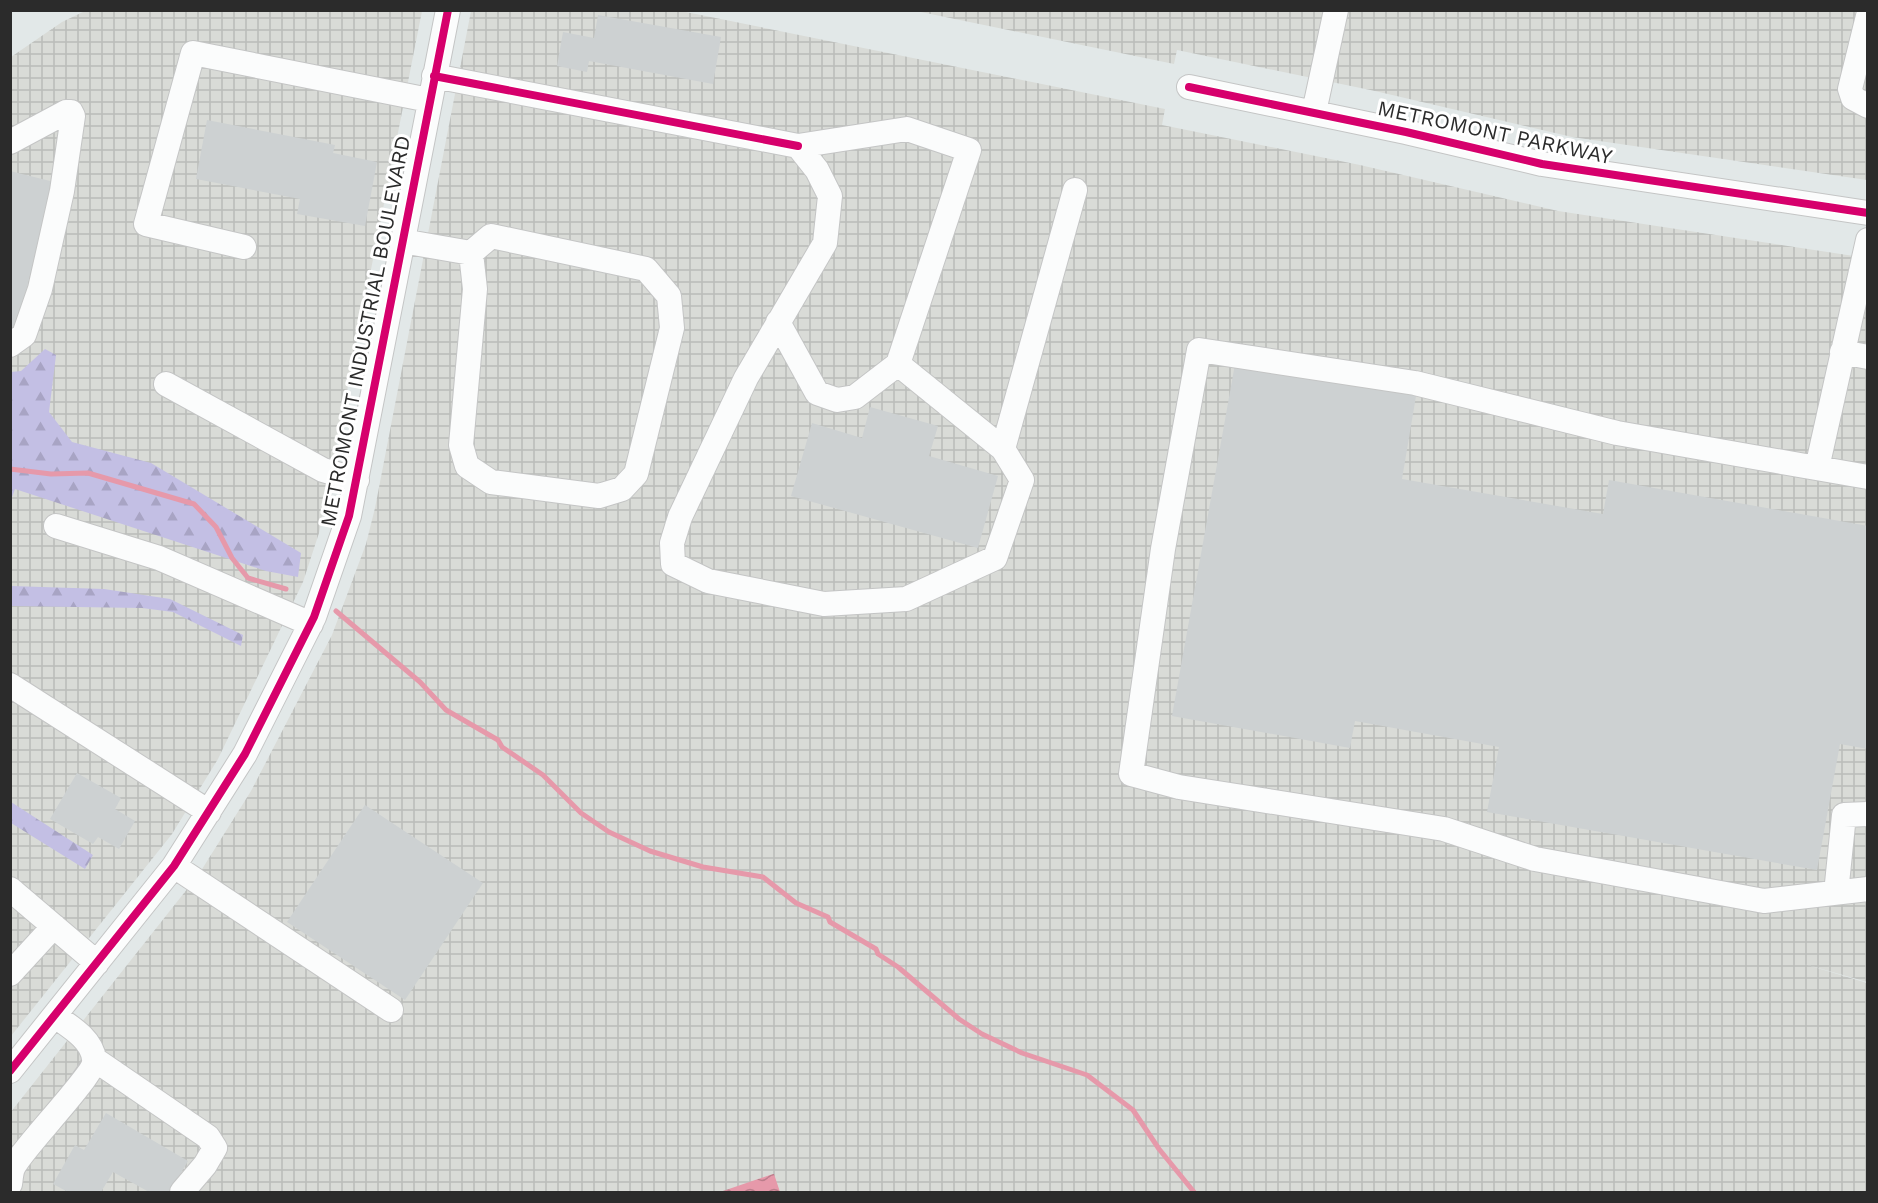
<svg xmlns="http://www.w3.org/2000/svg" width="1878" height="1203" viewBox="0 0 1878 1203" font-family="'Work Sans',sans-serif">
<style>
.industrial{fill:url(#industrial-grid)}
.forest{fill:url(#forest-firs)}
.water{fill:url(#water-waves)}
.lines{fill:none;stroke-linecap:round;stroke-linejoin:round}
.stream{stroke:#e699aa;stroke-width:5}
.building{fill:#cdd1d2}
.minor-casing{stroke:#c4c5c5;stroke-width:26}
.minor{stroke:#fbfcfc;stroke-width:24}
.cycleway-casing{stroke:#fff;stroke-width:11}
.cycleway{stroke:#d6006c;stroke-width:8}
.labels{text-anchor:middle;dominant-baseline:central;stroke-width:6;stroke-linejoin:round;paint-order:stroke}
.street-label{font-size:21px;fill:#2b2b2b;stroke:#fff}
</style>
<defs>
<pattern id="industrial-grid" width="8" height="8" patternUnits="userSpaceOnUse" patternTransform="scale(1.5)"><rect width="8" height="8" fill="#d9dbd7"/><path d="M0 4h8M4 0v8" fill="none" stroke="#babcb9"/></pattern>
<pattern id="forest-firs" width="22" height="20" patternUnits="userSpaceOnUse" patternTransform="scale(1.5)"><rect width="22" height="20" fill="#c3bfe4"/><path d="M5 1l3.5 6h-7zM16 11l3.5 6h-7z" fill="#a8a4c4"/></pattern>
<pattern id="water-waves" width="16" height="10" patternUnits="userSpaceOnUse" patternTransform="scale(1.5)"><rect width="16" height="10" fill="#e699aa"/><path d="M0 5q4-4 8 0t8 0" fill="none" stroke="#bb7d8b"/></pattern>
</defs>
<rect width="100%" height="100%" fill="#e2e8e8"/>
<path class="industrial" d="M85,11H422L319,533L303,582L218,759L172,834L11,1036V57L62,22Z
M471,11H681L1165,109L1162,125L1360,165L1558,211L1867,258V982L1801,963L1867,983V1192H11L10,1113L199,874L251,791L332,635L366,544L375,508Z
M916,11H1867V180L1572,137L1375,91L1177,50L1174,64Z"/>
<path class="forest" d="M45,349L56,355L49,412L72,442L151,463L301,553L298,577L266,571L15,489L11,500V372L21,371Z
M11,586L104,589L170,599L243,635L241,646L173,612L142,608L11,606Z
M11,802L93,855L85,869L11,823Z"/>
<path class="water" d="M774,1174L780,1192H720L773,1174Z"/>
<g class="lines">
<path class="stream" d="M10,469L51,474L88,473L194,504L216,527L232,558L248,578L286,589
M336,611L420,682L446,710L498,740L502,747L543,775L581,813L609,832L650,851L703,867L763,877L796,903L828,917L830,922L876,949L878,954L898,967L959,1019L982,1034L1022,1053L1087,1075L1133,1110L1159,1149L1194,1192"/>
</g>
<path class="building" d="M598,15L721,37L713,84L589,61L587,72L557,66L563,32L594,38Z
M207,120L335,145L333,153L377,162L365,226L297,214L300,199L196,179Z
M10,171L54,182L16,330L10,329Z
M1235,364L1416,396L1402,479L1603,514L1609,480L1868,526V749L1840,744L1817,870L1487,812L1499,747L1355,721L1350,748L1172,716Z
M870,407L938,426L929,456L998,476L978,548L791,496L812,423L862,438Z
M77,773L121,798L115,809L135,821L119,849L98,837L93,844L50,819Z
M365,805L483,883L405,1000L287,922Z
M106,1113L188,1161L170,1192H149L113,1172L101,1192H68L53,1184L75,1145L84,1150Z"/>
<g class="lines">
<defs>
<path id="minor" d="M1868,16L1850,89L1853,98L1868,106
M434,76L798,146L907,129L969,150L898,364L855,397L837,400L817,393L778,322
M1189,87L1406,132L1542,164L1868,213
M1314,112L1336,10
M10,142L66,112H71L73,116L62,191L40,289L24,335L10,345
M798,146L817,170L830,196L825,243L746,378L680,517L672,543L673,564L708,581L824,604L906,599L995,558L1022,480L1003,449
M402,241L471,253L491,236L646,269L669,296L672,328L636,474L622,489L599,496L491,482L467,466L461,445L475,289L471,253
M244,247L146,224L193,53L429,100
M1842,352L1868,357
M898,364L1003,449L1075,190
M166,384L323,470L357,480
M1817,468L1868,240
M1868,477L1617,433L1415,383L1199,350L1163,549L1131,774L1179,787L1444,829L1535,859L1764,901L1868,889
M56,526L159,558L311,624
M10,685L209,812
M174,866L391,1010
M10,889L97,963
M1836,893L1844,815L1868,814
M10,974L54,926
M94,1059L208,1137L215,1148L205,1165L182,1192
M10,1071L174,866L245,754L314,617L349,516L448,10
M10,1184C11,1178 11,1171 14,1166C26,1144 96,1074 94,1059C92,1039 69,1026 55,1016"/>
</defs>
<use href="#minor" class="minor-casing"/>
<use href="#minor" class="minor"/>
<defs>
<path id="cycleway" d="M434,76L798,146
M1189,87L1406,132L1542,164L1868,213
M10,1071L174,866L245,754L314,617L349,516L448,10"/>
</defs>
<use href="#cycleway" class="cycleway-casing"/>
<use href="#cycleway" class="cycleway"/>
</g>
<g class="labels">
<g class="street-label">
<text transform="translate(1495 132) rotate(12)">METROMONT PARKWAY</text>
<text transform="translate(365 331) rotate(-79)">METROMONT INDUSTRIAL BOULEVARD</text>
</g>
</g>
<rect width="1878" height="1203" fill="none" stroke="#2b2b2b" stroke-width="24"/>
</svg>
